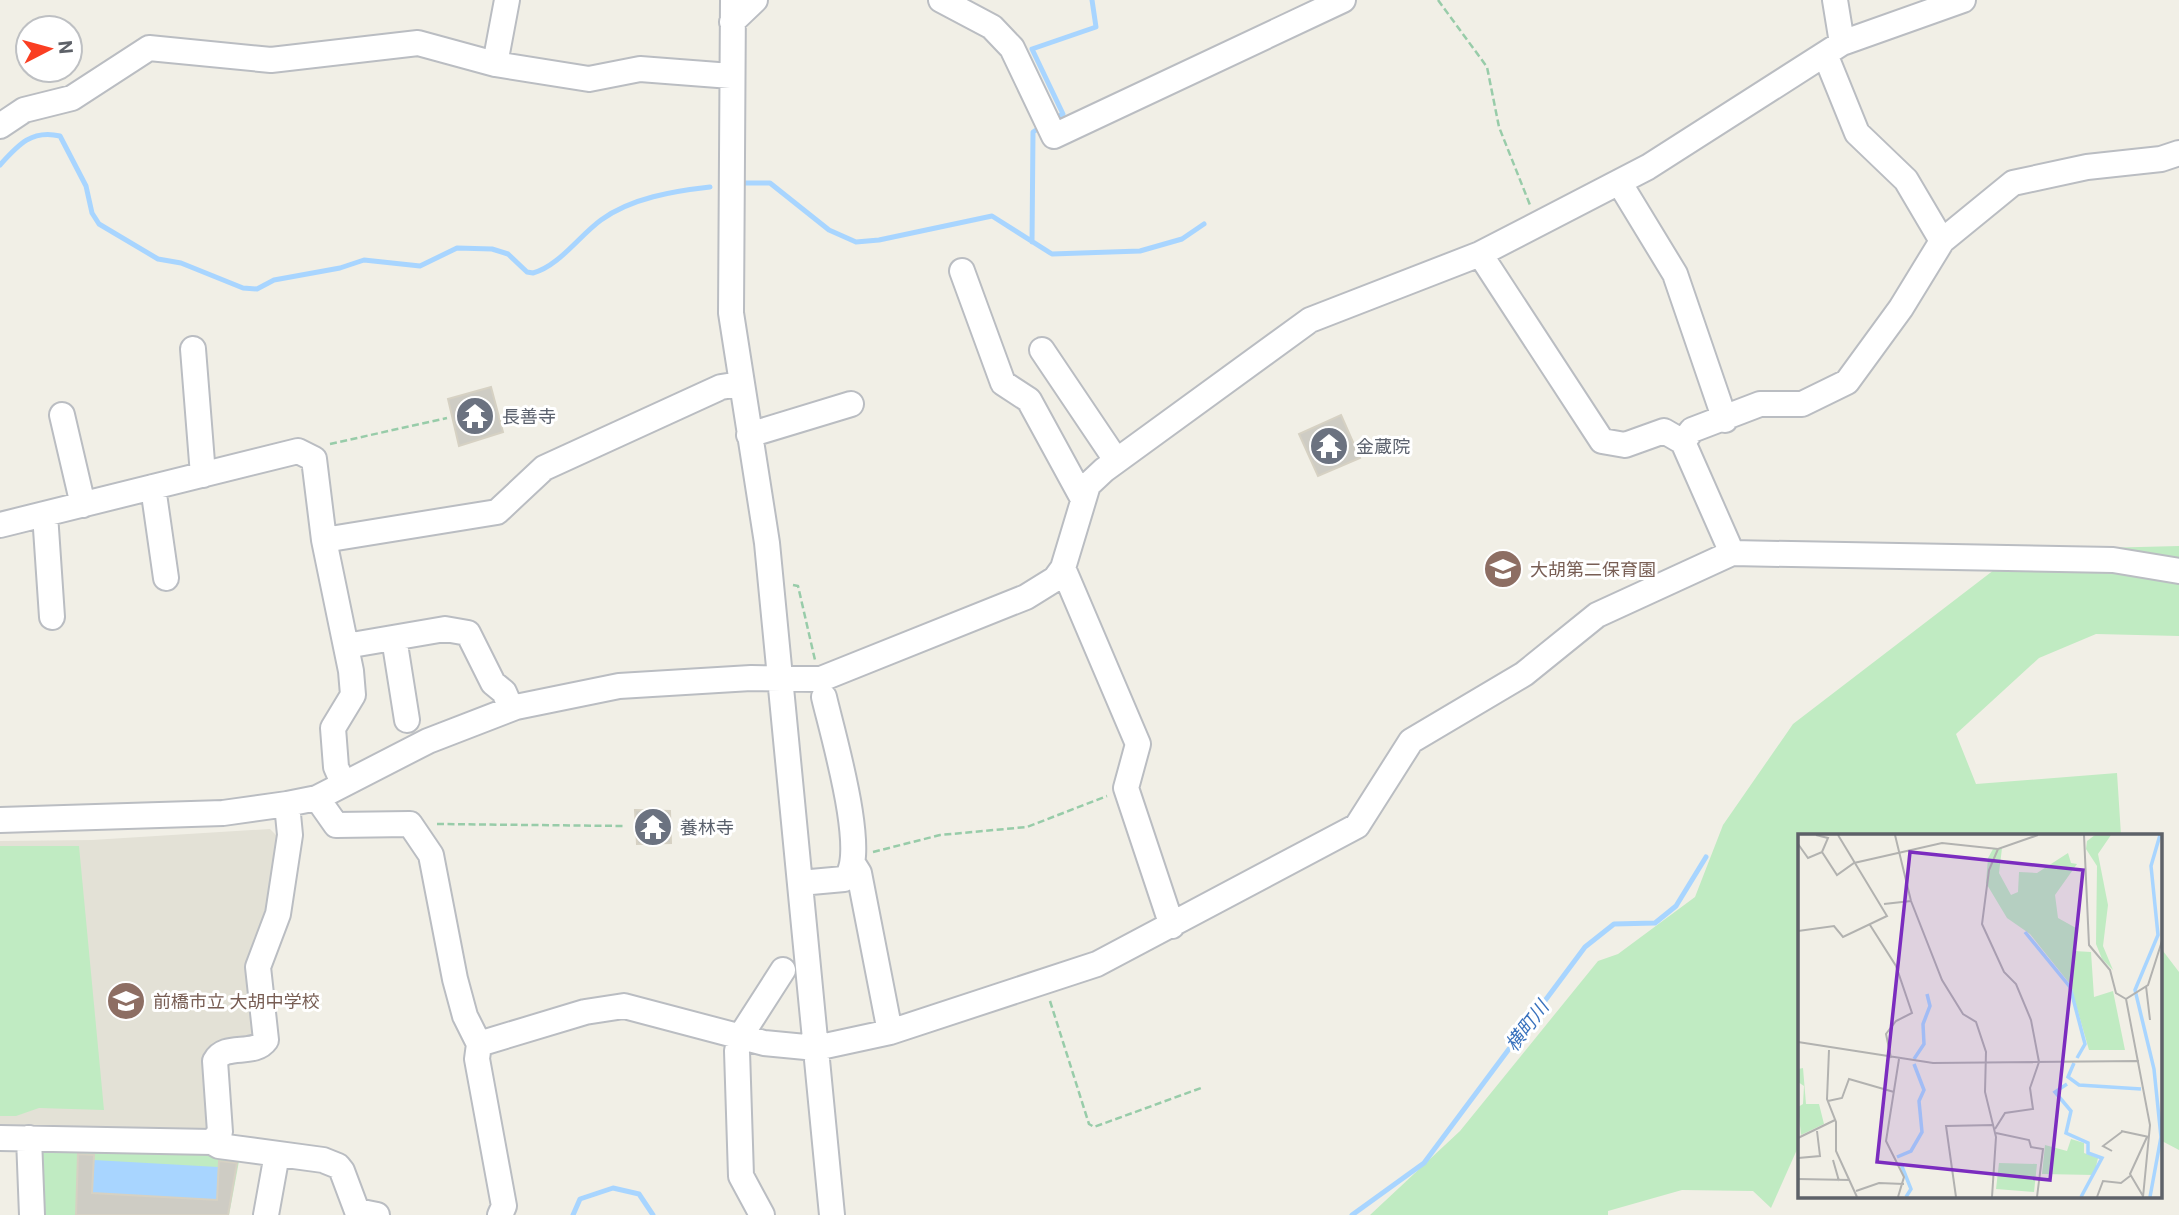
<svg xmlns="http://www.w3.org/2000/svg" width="2179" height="1215" viewBox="0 0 2179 1215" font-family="Roboto,'Noto Sans JP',sans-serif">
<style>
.education{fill:#e3e1d6}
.green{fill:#c0ebc2}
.water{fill:#a8d5ff}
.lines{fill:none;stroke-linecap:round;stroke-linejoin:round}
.stream{stroke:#a8d5ff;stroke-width:5}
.building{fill:#ceccc4;stroke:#d6d1c3;stroke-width:2}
.minor-casing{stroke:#babdc2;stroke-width:28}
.path{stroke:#98cca9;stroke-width:2.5;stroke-dasharray:7 3.5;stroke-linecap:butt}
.minor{stroke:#fff;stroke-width:24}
.labels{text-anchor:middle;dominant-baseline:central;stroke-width:6;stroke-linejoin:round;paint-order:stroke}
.worship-label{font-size:18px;fill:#5b616d;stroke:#fff;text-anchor:start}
.education-label{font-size:18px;fill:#785e54;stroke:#fff;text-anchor:start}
.water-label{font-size:19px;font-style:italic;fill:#3972bd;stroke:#fff}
.inset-river{fill:none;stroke:#a8d5ff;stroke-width:3.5}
.inset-road{fill:none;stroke:#b2b2b0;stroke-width:2}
.view{fill:#7b2cbf;fill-opacity:0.15;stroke:#7b2cbf;stroke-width:3.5}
.inset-edge{fill:none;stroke:#5d6168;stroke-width:3.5}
</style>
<rect width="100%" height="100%" fill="#f1efe6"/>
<path class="education" d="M270,829L278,837L254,1034L250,1040L211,1047L206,1057L210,1125L202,1133L80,1134L61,1126H0V841L92,840Z"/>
<path class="green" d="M2179,546V636L2096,634L2039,658L1956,734L1976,784L2117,773L2121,835H1799V1145L1771,1208L1753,1191L1682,1190L1608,1211V1215H1370L1460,1131L1598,961L1618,954L1695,897L1723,825L1793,724L2020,550Z
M0,846H79L104,1110L39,1108L16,1116H0Z
M2160,947L2179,972V1150L2160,1140Z
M41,1147L240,1156L229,1215H40Z"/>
<path class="water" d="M94,1160L218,1167L217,1200L92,1193Z"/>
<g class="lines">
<path class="stream" d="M1052,120L1063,114L1032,49L1096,27L1092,0
M0,165C18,145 32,129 60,136L86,186L92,213L99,224L158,259L181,263L243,288L257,289L274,280L340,268L364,260L420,266L457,248L492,249L508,254L527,272L533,273C559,266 579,236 601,220C631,198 674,191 710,187
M740,183H770L829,230L856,242L879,240L992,216L1052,254L1140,251L1182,239L1204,224
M1032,242L1033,132L1041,127
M573,1215L580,1199L613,1188L639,1194L653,1215
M1352,1215L1424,1163L1585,947L1614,924L1655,923L1676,906L1706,857"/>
</g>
<path class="building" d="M491,387L503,432L459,446L448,399Z
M1341,415L1360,458L1318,476L1299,434Z
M635,810L670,811L671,843L637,844Z
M78,1154L94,1155L92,1193L217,1200L219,1161L237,1163L228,1215H76Z"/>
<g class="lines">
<defs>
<path id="minor" d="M733,0L731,313L767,543L832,1215
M941,0L992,27L1012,48L1054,136L1343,0
M1835,0L1842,43
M732,22L755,0
M1825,54L1857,133L1906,180L1942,241
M495,64L507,0
M0,126L24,110L72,98L149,48L271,60L418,43L495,64L589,79L640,69L731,76
M1619,182L1675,274L1725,420
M1480,254L1602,441L1625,445L1664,431L1683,442L1732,553
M962,271L1003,383L1029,400L1083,499
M193,349L203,475
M1042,350L1116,460
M62,415L83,505
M749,435L851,404
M1683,442L1692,430L1760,404H1802L1847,382L1901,308L1942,241L2013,183L2087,167L2161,159L2179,153
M153,487L166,578
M45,514L52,617
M0,525L298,451L314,459L324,540L351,671L353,695L333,728L336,767L343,783
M324,540L497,512L544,468L721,387L740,384
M1063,568L1138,744L1126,788L1172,926
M394,638L407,720
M346,646L445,629L468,633L493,683L504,692L511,708
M317,798L336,825L410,824L431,855L455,979L465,1016L479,1044L477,1059L504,1206L500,1215
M0,820L223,813L287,804L317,798L428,741L516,707L619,686L751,678L821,679L1026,597L1055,579L1063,568L1088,485L1104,470L1310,320L1480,254L1648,167L1842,43L1963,0
M854,865L859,873L890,1032
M800,883L844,879C871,862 831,728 824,697
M479,1044L585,1012L624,1006L764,1043L816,1048L890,1032L1097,964L1357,826L1411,741L1524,674L1597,615L1732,553L2113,560L2179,571
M0,1138L212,1142L219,1146L323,1160L338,1166L342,1171L357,1211L377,1215
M29,1138L32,1215
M212,1142L220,1132L215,1061C225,1042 254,1057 266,1040L258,967L278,914L290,835L287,804
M266,1215L277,1154
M762,1215L741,1176L737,1051L740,1037L783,970"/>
</defs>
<use href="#minor" class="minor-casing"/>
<path class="path" d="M1438,0L1487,67L1499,127L1530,205
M330,444L447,418
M793,585L798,586L815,660
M437,824L626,826
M873,852L940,835L1027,827L1107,796
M1050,1001L1089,1124L1094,1127L1201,1088"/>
<use href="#minor" class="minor"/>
</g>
<defs>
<symbol id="temple-disc" viewBox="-11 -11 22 22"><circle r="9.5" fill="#6b7280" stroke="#fff"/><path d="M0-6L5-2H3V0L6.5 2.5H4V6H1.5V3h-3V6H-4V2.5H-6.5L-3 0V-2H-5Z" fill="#fff"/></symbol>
<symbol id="school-disc" viewBox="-11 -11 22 22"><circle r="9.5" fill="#8d6e63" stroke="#fff"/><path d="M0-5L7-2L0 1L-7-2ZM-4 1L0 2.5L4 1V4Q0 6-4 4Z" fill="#fff"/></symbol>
</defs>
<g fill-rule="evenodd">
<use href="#temple-disc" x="453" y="394" width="44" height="44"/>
<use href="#temple-disc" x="1307" y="424" width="44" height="44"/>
<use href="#school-disc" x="1481" y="547" width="44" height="44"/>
<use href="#temple-disc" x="631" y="805" width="44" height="44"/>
<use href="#school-disc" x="104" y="979" width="44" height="44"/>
</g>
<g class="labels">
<g class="worship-label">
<text x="502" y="416">長善寺</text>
<text x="1356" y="446">金蔵院</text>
<text x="680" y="827">養林寺</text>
</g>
<g class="education-label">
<text x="1530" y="569">大胡第二保育園</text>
<text x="153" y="1001">前橋市立 大胡中学校</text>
</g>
<g class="water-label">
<text transform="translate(1527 1026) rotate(-53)">横町川</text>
</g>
</g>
<g transform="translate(1798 834)">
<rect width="364" height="364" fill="#f1efe6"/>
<path d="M297,1H313L300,20L310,71L305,112L315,136L304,125L298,110L299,32L288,15L289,7ZM204,14L201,39L213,61L220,58L221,38L239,39L270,19L273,29L279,30L257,61L260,84L278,94L276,117L293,118L296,163L315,157L327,216H291L272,150L232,100L209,84L188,49L190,24L195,15ZM5,234L8,270H21L26,290L3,301L0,273L5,270L6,252L0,248V235ZM273,305L286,309V319L300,324L296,341L244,340L247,311L269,317ZM201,329L239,330L236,358L198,355Z" fill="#c0ebc2"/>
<path class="inset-river" d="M227,98L272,153L287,210L279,224M116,225L126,210L125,190L132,172L129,160M276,229L270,243L281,251L343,255M269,250L257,258L273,277L268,299L290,309V319L304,324L283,363M99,323L113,317L124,298L121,267L126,256L116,230M103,330L113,355L108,363M352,363L363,303L356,235L337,156L360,101L353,32L362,1"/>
<path class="inset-road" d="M18,1L30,4L24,18M97,1L113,67L144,146L165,180L178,188L188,218L187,258L198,303L194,363M286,1L291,111L312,136L318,159L328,165M0,10L10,24L24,18L39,41L56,29L144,9L200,15L240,1M364,13V51M86,70L113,67M72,91L98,132L114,179L98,187L88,200L93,224M0,97L36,92L45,103L89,82L40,1M348,152L352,186M0,208L135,229L341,227M31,216L29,265L38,288V317L59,363M30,267L44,264L51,245L96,258M197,295L207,279L235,275L232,254L241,228L233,186L218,150L206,138L184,90L191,36L200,15M323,297L351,303M198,299L231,306L233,313L245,315L239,363M0,304L37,286M314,317L305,312L325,297M0,324L22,322L19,297M35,326L41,347M0,345L52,346M58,357L81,349L106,350M345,362L332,340L349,303M100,363L106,343L88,307L101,225M158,363L148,292L196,291M299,363L305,347L323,349L332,342M345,363L352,291L328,165L350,151L364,107"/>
<path class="view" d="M112,18L285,36L252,346L79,328Z"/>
<rect width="364" height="364" class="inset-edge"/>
</g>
<g transform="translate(49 49) rotate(84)"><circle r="33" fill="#ffffff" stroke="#bec0c3" stroke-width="2"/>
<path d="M0-5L12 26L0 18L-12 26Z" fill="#fa3e22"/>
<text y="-10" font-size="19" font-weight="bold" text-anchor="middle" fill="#5d6168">N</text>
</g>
</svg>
